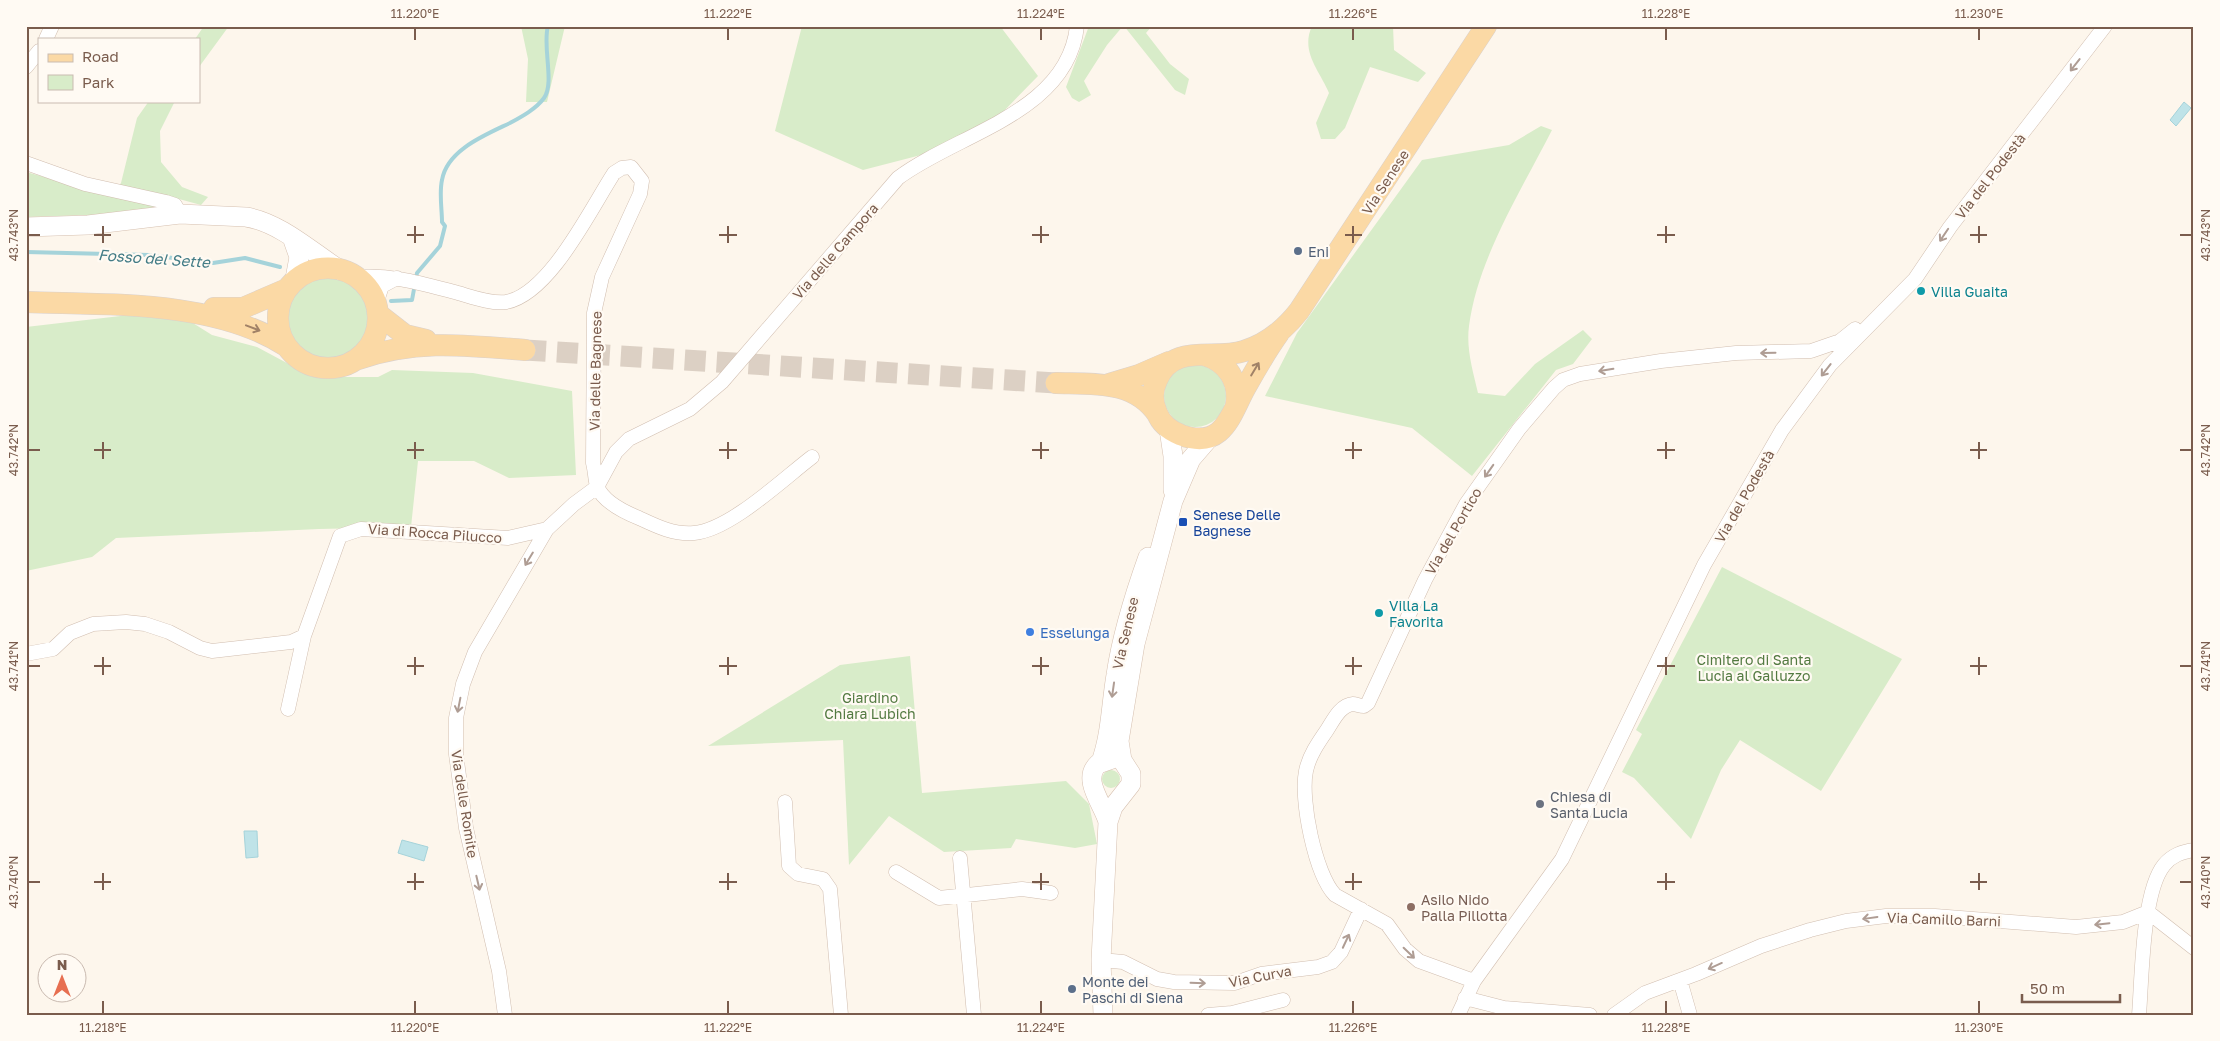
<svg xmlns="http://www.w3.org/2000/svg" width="2220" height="1041" viewBox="0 0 2220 1041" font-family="'Golos Text',sans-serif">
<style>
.green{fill:#d8ecc9}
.water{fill:#bfe3e8;stroke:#a5d3da}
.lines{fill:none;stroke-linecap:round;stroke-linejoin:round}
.stream{stroke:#a5d3da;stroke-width:4}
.primary-tunnel{stroke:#dcd0c4;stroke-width:21;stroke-dasharray:21 11;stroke-linecap:butt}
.street-casing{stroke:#d1beb0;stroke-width:15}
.secondary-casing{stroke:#d6c0b0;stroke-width:20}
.primary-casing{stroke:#dad1cd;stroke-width:22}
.street{stroke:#fff;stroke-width:14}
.secondary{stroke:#fff;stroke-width:19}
.primary{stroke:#fbd9a5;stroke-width:21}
.oneway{stroke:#af9d94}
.oneway2{stroke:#a18267}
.ticks{fill:none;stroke:#7a5c4d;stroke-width:2}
.service-dot{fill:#5c6f8a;stroke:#fffaf3;stroke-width:2}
.culture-dot{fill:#0f9aa8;stroke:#fffaf3;stroke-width:2}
.transit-dot{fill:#1a4fb4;stroke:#fffaf3;stroke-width:2}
.shop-dot{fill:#3f7fe0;stroke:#fffaf3;stroke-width:2}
.worship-dot{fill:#6b7280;stroke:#fffaf3;stroke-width:2}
.education-dot{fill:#8d6e63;stroke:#fffaf3;stroke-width:2}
.labels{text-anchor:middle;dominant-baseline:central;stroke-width:4.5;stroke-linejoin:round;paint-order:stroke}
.street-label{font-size:14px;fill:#7a5c4d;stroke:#fffaf3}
.service-label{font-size:14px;fill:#4e5e75;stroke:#fffaf3;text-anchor:start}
.culture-label{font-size:14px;fill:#0d838f;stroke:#fffaf3;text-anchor:start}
.transit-label{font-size:14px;fill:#164399;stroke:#fffaf3;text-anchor:start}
.shop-label{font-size:14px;fill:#366cbe;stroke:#fffaf3;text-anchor:start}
.park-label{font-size:14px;fill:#537a41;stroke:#fffaf3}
.worship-label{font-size:14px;fill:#5b616d;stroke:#fffaf3;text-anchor:start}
.education-label{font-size:14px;fill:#785e54;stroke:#fffaf3;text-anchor:start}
.water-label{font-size:15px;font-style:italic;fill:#437c86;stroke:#fffaf3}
.neatline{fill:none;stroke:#7a5c4d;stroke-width:2}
.ticks-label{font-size:12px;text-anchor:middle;fill:#7a5c4d}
</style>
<rect width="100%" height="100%" fill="#fdf6ec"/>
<path class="green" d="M204,26H229L199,67V39H195Z
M521,26H565L547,102H526L528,59Z
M802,26H1000L1038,76L998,117L921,155L863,170L775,131Z
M1089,26H1123L1107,45L1084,81L1091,95L1079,102L1072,98L1066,87Z
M1124,26H1152L1146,33L1170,64L1189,79L1185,95L1175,90Z
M1312,26H1393L1394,50L1426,73L1418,82L1370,67L1345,128L1335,139H1321L1316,123L1329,93C1320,71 1300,52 1312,26Z
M149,101H175L160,131L161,162L182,187L208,197L201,205L179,199L152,213L26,217V172L111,195L121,183L137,118Z
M1541,126L1552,130C1521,191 1478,258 1469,326C1466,349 1473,371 1478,393L1505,396L1535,364L1576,335L1583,330L1592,339L1573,364L1556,370L1472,476L1412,428L1265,396L1297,333L1422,160L1509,145Z
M287 318a41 41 0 1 1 82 0a41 41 0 1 1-82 0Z
M172,310L212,335L257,347L313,377H378L392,370L473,373L572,391L576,475L509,478L474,461H418L411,527L319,529L116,538L92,557L26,571V327Z
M1164 396a31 31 0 1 1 62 0a31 31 0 1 1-62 0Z
M1722,567L1902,659L1821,791L1740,740L1721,770L1691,839L1634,778L1622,772L1642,734L1636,730Z
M910,656L922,793L1066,781L1089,804L1097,844L1075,848L1016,839L1011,848L944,852L889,816L849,865L843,740L708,746L840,665Z
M1102 779a9 9 0 1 1 18 0a9 9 0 1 1-18 0Z"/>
<path class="water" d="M2184,102L2191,108L2176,126L2170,120Z
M244,831H257L258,857L246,858Z
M402,840L428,847L424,861L398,853Z"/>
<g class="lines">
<path class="stream" d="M26,252L149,255L213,263L245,258L280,267
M391,301L412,300L417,273L440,246L445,226L442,222C442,209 439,193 442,180C447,150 485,135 510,123C521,117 536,109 544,98C555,83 542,46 548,26"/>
<path class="primary-tunnel" d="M525,350L1056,383"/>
<defs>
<path id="street" d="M46,39L52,26
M26,67L39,51
M26,163L85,184L166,202L175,205L180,214
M356,277C392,274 423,284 458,293C472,297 491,304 506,302C550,294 591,208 614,173L622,168L631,167L642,181L640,194L602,277L594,313L593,463C595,470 595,479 597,486C603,502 624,512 639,518C656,526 674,535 694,533C730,530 783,479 812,457
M376,304L382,286L397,278
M26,654L53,649L70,633L93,624L126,622L145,624L169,632L200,648L212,651L291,642L304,636L340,536L361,529L508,538L547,529
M288,709L304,636
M785,802L789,866L798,874L823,879L830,889L841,1015
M960,858L974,1015
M896,872L939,898L1022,889L1051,893
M2148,912L2194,948
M1101,960L1123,962L1157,979L1174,982L1235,983L1261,974L1318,967L1332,962L1341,952L1361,909
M1680,980L1690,1015
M1474,981L1419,961L1405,949L1387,924L1335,895C1315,874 1300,799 1306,771C1309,756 1318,743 1327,730C1333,721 1340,705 1353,704C1356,704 1360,706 1364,706L1368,703L1425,580L1466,504L1519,429L1554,388L1563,380L1580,374L1661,361L1736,353L1811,351L1840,341L1855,329
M1465,998L1504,1008L1590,1015
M505,1015L499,971L466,828L456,754V718L463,684L475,652L547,529L574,504L597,487L616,452L629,439L690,409L722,382L898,178C956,134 1068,113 1077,26
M1208,1015L1232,1013L1283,1000
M1458,1015L1474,981L1562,859L1704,565L1782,430L1830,365L1915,279L1950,227L2105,26
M1614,1015L1645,993L1696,974L1761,946L1810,930L1846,921L1886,916H1935L2076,927L2123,922L2148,912
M2139,1015C2142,979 2142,892 2164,865C2172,855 2182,852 2194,850"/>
<path id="secondary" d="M26,227L88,225L180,214L246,217C279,222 312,252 340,270
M293,240L299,257L295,279
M1169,429L1173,456V490
M1101,762C1111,734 1111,704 1116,675C1122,634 1134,596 1148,557
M1108,822C1104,805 1081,780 1098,764L1112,759
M1103,1015L1101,960L1108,822L1113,807L1131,784V774L1122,760L1119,741L1135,644L1173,501L1191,459L1210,437"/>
<path id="primary" d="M278 318a50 50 0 1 1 100 0a50 50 0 1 1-100 0Z
M26,302C109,305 215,300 286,346
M214,308H243L287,289
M378,314L405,335L426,340
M1279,333C1267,350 1257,367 1247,385C1231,412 1225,451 1181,435C1171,431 1161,424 1157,413C1152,402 1152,390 1157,380C1173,342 1214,361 1244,351C1266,344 1285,329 1299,311L1486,26
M1204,355C1227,361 1240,382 1236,405
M358,359C416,339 465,345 525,350
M1056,383C1094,384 1135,380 1158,415
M1109,384L1139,375L1169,362"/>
</defs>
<use href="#street" class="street-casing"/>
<use href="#secondary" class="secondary-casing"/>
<use href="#primary" class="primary-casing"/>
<use href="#street" class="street"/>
<use href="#secondary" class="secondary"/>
<use href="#primary" class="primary"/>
</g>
<defs><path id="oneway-shaft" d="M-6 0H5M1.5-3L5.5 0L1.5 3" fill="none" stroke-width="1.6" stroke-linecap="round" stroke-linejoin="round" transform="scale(1.25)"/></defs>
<g class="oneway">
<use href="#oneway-shaft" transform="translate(2075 65) rotate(128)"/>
<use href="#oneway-shaft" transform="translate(1944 235) rotate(124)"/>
<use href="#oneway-shaft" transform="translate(1768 353) rotate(179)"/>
<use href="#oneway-shaft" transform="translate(1606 370) rotate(171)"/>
<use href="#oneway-shaft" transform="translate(1826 370) rotate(128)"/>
<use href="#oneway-shaft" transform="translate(1489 471) rotate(125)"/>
<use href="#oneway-shaft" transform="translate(529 559) rotate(121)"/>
<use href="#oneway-shaft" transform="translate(1113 690) rotate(98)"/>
<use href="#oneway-shaft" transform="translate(459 705) rotate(101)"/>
<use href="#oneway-shaft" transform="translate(478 883) rotate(77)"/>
<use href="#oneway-shaft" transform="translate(1870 918) rotate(172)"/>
<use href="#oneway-shaft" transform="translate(2102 924) rotate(174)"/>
<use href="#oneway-shaft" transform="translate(1346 941) rotate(-65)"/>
<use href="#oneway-shaft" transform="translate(1409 953) rotate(44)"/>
<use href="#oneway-shaft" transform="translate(1715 966) rotate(156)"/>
<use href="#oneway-shaft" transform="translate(1198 983) rotate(2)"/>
</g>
<g class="oneway2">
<use href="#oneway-shaft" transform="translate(253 328) rotate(21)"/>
<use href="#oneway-shaft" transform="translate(1255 369) rotate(-59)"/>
</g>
<path class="ticks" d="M415,28V40M728,28V40M1041,28V40M1353,28V40M1666,28V40M1979,28V40M103,226V243M415,226V243M728,226V243M1041,226V243M1353,226V243M1666,226V243M1979,226V243M28,235H40M94,235H111M407,235H424M719,235H737M1032,235H1049M1345,235H1362M1657,235H1675M1970,235H1987M2180,235H2192M103,442V459M415,442V459M728,442V459M1041,442V459M1353,442V459M1666,442V459M1979,442V459M28,450H40M94,450H111M407,450H424M719,450H737M1032,450H1049M1345,450H1362M1657,450H1675M1970,450H1987M2180,450H2192M103,657V675M415,657V675M728,657V675M1041,657V675M1353,657V675M1666,657V675M1979,657V675M28,666H40M94,666H111M407,666H424M719,666H737M1032,666H1049M1345,666H1362M1657,666H1675M1970,666H1987M2180,666H2192M103,873V890M415,873V890M728,873V890M1041,873V890M1353,873V890M1666,873V890M1979,873V890M28,882H40M94,882H111M407,882H424M719,882H737M1032,882H1049M1345,882H1362M1657,882H1675M1970,882H1987M2180,882H2192M103,1001V1014M415,1001V1014M728,1001V1014M1041,1001V1014M1353,1001V1014M1666,1001V1014M1979,1001V1014"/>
<g class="service-dot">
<circle cx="1298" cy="251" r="5"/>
<circle cx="1072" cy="989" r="5"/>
</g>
<g class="culture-dot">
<circle cx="1921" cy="291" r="5"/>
<circle cx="1379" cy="613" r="5"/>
</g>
<rect class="transit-dot" x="1178" y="517" width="10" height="10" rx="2.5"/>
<circle class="shop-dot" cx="1030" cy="632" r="5"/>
<circle class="worship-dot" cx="1540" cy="804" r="5"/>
<circle class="education-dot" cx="1411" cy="907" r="5"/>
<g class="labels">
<g class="street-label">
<text transform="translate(1990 176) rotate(-52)">Via del Podestà</text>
<text transform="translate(1385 182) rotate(-57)">Via Senese</text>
<text transform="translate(835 251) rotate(-49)">Via delle Campora</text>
<text transform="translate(595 371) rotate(-89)">Via delle Bagnese</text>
<text transform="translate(1744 496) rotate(-60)">Via del Podestà</text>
<text transform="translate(1453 531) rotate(-60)">Via del Portico</text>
<text transform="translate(435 533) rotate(4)">Via di Rocca Pilucco</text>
<text transform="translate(1125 633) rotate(-77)">Via Senese</text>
<text transform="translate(465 804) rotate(81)">Via delle Romite</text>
<text transform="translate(1944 919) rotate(2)">Via Camillo Barni</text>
<text transform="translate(1260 976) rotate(-11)">Via Curva</text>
</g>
<g class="service-label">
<text x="1308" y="251">Eni</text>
<text x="1082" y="981">Monte dei<tspan x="1082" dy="16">Paschi di Siena</tspan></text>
</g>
<g class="culture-label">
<text x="1931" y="291">Villa Guaita</text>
<text x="1389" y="605">Villa La<tspan x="1389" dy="16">Favorita</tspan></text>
</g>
<g class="transit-label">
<text x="1193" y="514">Senese Delle<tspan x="1193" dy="16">Bagnese</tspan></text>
</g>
<g class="shop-label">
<text x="1040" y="632">Esselunga</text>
</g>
<g class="park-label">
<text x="1754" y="659">Cimitero di Santa<tspan x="1754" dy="16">Lucia al Galluzzo</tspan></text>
<text x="870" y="697">Giardino<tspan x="870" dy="16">Chiara Lubich</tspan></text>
</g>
<g class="worship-label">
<text x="1550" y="796">Chiesa di<tspan x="1550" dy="16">Santa Lucia</tspan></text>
</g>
<g class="education-label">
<text x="1421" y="899">Asilo Nido<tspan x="1421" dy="16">Palla Pillotta</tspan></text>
</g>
<g class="water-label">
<text transform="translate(154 258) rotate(4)">Fosso del Sette</text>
</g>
</g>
<rect width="2220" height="1041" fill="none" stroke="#fffaf3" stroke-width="55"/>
<rect x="38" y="38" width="162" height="65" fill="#fffaf3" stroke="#cabbb1"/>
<rect x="48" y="54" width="25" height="8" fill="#fbd9a5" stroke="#cabbb1"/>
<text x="82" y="62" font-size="15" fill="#7a5c4d">Road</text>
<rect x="48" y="75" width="25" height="15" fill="#d8ecc9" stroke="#cabbb1"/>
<text x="82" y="88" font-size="15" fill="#7a5c4d">Park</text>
<g transform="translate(62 978)"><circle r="24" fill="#fffaf3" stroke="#cabbb1"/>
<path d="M0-4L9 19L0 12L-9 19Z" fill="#e76f51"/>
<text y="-8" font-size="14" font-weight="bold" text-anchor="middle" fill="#7a5c4d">N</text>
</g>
<path d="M2022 994v8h98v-8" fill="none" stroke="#7a5c4d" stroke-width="2.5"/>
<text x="2030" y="994" font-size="15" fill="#7a5c4d" stroke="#fffaf3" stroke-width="4" paint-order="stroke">50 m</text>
<rect x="28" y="28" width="2164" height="986" class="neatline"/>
<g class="ticks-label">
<text x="415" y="18">11.220°E</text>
<text x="728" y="18">11.222°E</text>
<text x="1041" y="18">11.224°E</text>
<text x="1353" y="18">11.226°E</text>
<text x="1666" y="18">11.228°E</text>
<text x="1979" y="18">11.230°E</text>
<text transform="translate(14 235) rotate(-90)" y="4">43.743°N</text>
<text transform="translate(2206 235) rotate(-90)" y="4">43.743°N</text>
<text transform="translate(14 450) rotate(-90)" y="4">43.742°N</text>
<text transform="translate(2206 450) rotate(-90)" y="4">43.742°N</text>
<text transform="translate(14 666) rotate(-90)" y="4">43.741°N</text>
<text transform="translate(2206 666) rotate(-90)" y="4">43.741°N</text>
<text transform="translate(14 882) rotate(-90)" y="4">43.740°N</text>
<text transform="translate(2206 882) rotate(-90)" y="4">43.740°N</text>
<text x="103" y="1032">11.218°E</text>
<text x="415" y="1032">11.220°E</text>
<text x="728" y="1032">11.222°E</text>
<text x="1041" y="1032">11.224°E</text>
<text x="1353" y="1032">11.226°E</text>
<text x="1666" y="1032">11.228°E</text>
<text x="1979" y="1032">11.230°E</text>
</g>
</svg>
